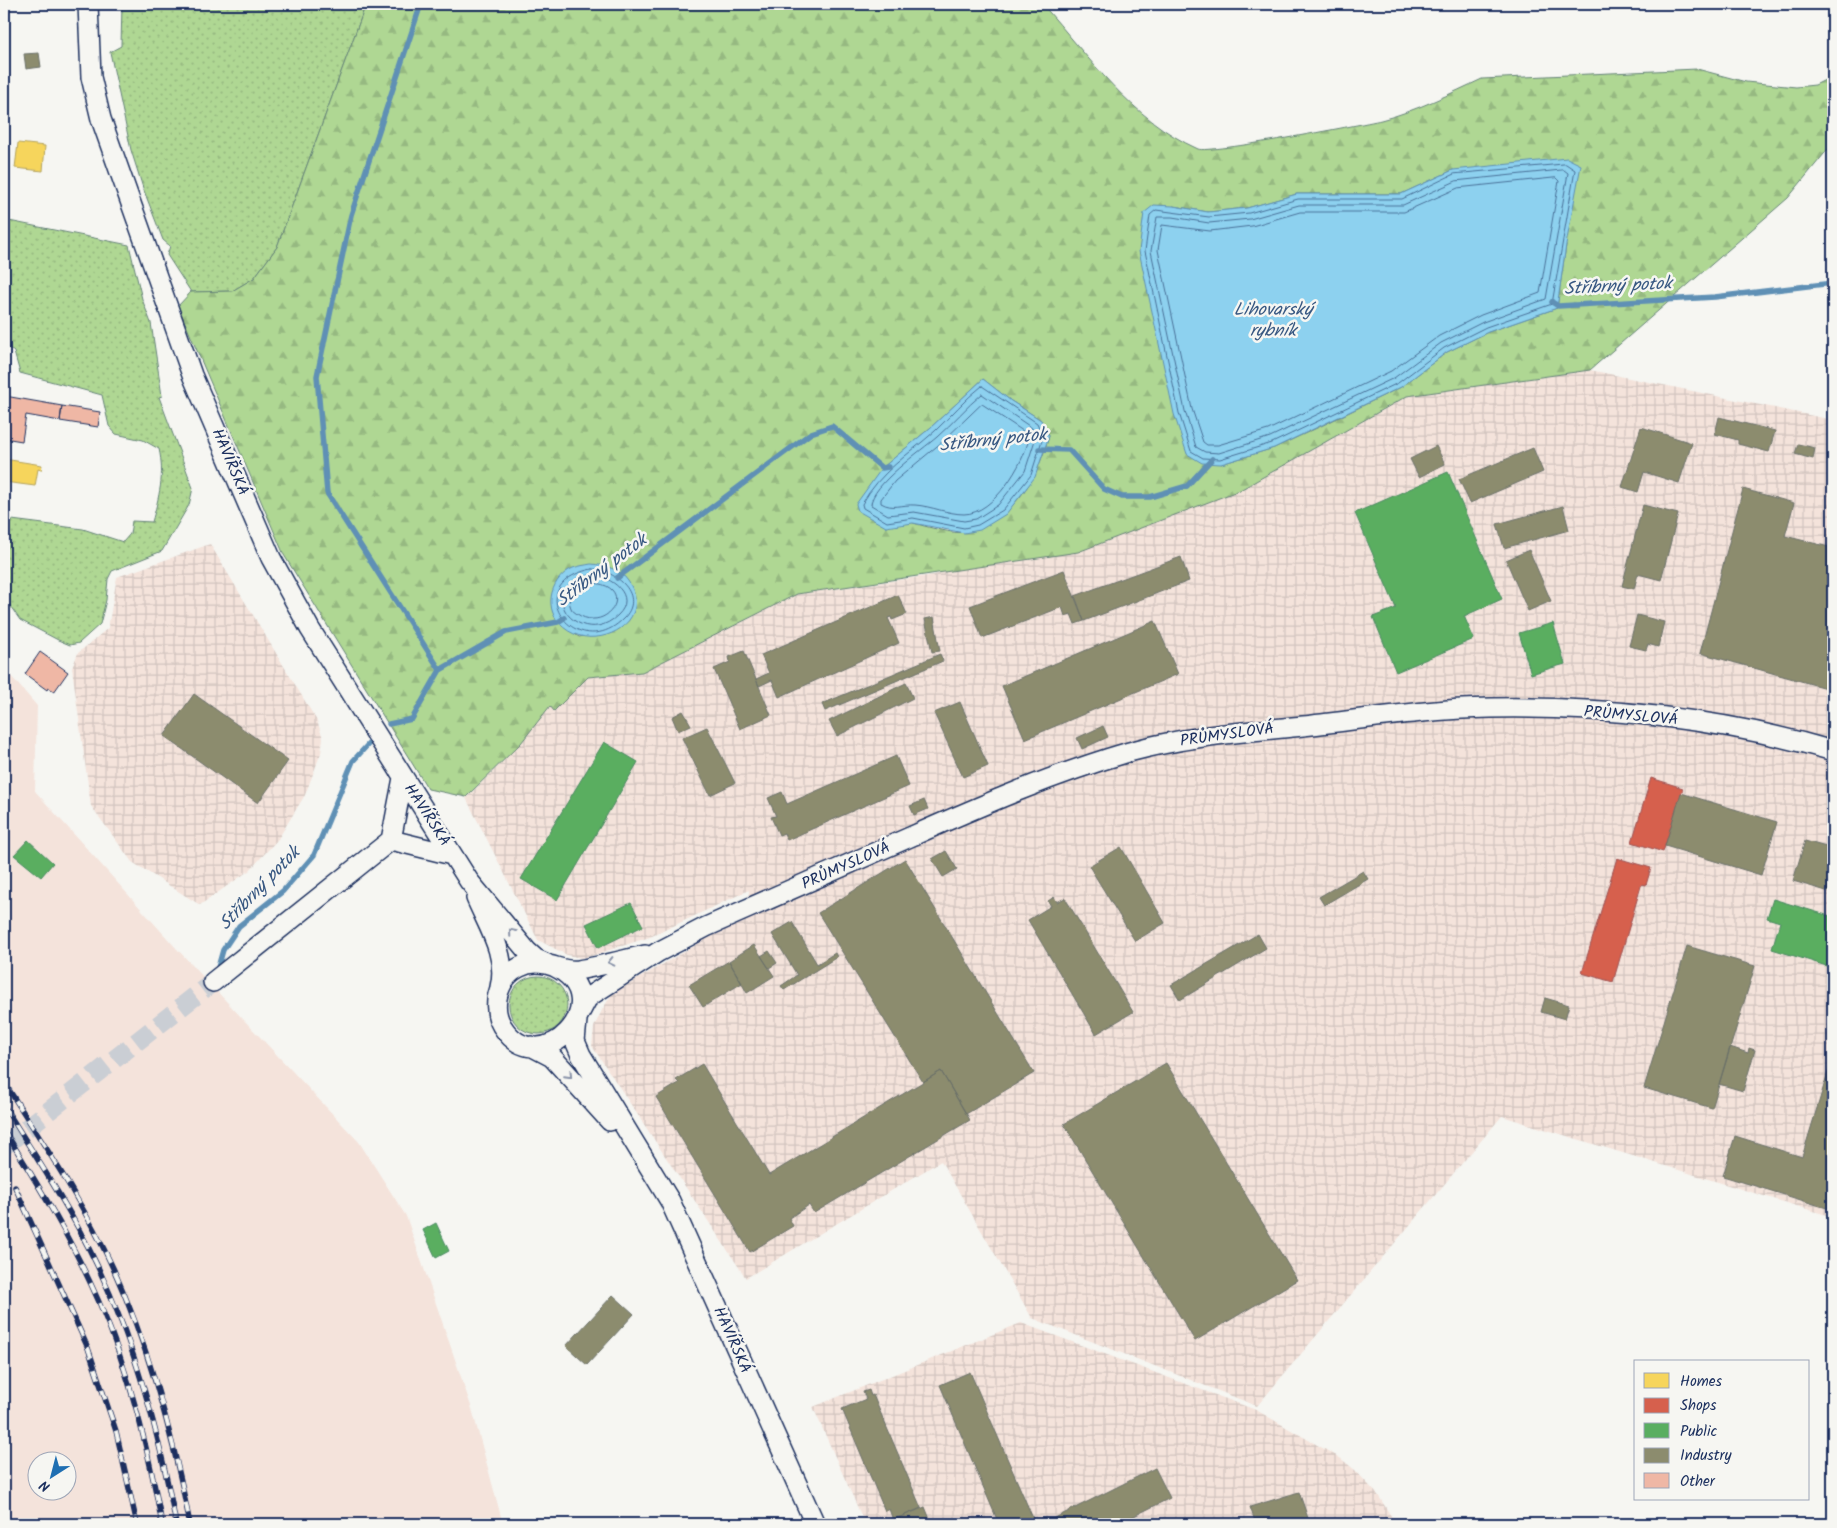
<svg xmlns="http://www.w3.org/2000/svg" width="1837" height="1528" viewBox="0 0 1837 1528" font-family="Kalam,sans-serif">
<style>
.built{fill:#f4e3db;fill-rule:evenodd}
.industrial{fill:url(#industrial-grid)}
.grass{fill:url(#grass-dots);stroke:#658378}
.forest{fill:url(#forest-firs);stroke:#658378;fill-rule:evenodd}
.water{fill:#8dd1ef;stroke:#5f90b5}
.homes{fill:#f6d55c;stroke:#b4a35d}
.shops{fill:#d6604d;stroke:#9e5152}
.public{fill:#5aae61;stroke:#478860}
.industry{fill:#8c8c6e;stroke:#6a7069}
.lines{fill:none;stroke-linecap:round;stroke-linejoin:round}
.shore{stroke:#497098;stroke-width:1}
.stream{stroke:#5f90b5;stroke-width:5.5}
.building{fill:#efb7a5;stroke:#1b2f5e}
.minor-tunnel{stroke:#caced4;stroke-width:19;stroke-dasharray:19 9;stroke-linecap:butt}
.minor-casing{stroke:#1b2f5e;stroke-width:22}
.minor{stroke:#f6f6f2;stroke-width:19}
.rail-casing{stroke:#1b2f5e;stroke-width:5.5}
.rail{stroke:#f6f6f2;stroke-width:4;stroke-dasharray:11;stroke-linecap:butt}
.oneway{stroke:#8892a8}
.labels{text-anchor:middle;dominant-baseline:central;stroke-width:5;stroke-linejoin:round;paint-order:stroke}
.street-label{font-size:16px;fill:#1b2f5e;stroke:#f6f6f2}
.water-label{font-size:18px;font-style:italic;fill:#385882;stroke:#f6f6f2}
</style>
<defs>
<pattern id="industrial-grid" width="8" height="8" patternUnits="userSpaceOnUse" patternTransform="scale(1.25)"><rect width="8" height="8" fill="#f4e3db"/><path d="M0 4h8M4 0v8" fill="none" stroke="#d1c3be"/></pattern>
<pattern id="grass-dots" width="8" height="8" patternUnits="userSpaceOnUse" patternTransform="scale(1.25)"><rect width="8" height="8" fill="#afd793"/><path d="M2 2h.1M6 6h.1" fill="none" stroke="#96b981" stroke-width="1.8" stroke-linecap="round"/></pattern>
<pattern id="forest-firs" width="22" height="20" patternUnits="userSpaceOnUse" patternTransform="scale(1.25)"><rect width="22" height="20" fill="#afd793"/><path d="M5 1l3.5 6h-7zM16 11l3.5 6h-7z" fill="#96b981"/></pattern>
</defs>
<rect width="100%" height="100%" fill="#f6f6f2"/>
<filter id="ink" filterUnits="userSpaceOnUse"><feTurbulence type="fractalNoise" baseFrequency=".02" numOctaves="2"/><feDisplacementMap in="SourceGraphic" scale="10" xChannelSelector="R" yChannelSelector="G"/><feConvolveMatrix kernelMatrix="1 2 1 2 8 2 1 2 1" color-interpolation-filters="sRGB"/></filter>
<g filter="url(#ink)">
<path class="built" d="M4,668L37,706L35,791L177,949L359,1142L406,1216L472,1409L503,1524H4ZM38,1460H68V1490H38Z"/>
<path class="industrial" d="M1590,370L1833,420V1217L1502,1116L1257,1406L1032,1318L941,1161L746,1278L592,1046L594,1027L602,1010L612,994L747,915L749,890L650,937L591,956L581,958L567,955L538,940L466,798L521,743L550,705L555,710L588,677L642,672L797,594L934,575L1240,490L1407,396Z
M210,544L317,721L323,738L321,753L305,795L278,839L250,870L200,905L132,862L91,806L72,668L78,653L108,628L117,577Z
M1021,1323L1256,1410L1340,1458L1355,1470L1378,1495L1396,1524H865L813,1407Z"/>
<path class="grass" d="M122,4H366L277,247L254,278L232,291L191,292L167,255L170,246L163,240L143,188L131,150L110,52L121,46Z
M4,220L129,245L142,299L151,323L162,396L159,397L193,488L189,505L162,551L112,571L108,579L106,600L100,624L79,643L70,645L58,640L20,620L4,597V519L83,529L123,542L130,534L132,521L152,522C159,497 165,475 159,449L143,440L116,434L109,426L102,395L20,373L14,352L4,344Z
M509 1005a29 29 0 1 1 58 0a29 29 0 1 1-58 0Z"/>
<path class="forest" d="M366,4H1042C1089,57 1131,119 1198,149C1209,154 1359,125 1381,120C1413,112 1452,93 1482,79L1697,69L1746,82L1796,87L1815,85L1833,76V143L1788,198L1590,370L1407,396L1240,490L1078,552L797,594L642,672L588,677L554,711L550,706L521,743L466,797L428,789L284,555L178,306L191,292L232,291L254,278L277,247ZM1453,170L1566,245L1557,308L1488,332L1447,352L1401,387L1319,427L1274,448L1221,464L1173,206L1208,212L1247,208L1297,194H1401ZM983,379L1011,401L1041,420L1049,436C1037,480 1013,520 966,532C955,535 925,526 913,523L882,468L930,428ZM603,565L623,574L634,611C622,634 602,632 579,637L558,622Z"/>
<path class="water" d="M1567,158L1581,165L1566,245L1557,308L1488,332L1447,352L1401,387L1274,448L1221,464L1202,463L1187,454L1174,414L1139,251L1144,213L1154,205L1173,206L1208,212L1247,208L1297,194H1401L1453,170Z
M983,379L1011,401L1041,420L1049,436L1035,477L1006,514L980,530L964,533L913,523L886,527L858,511L856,504L882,468L930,428Z
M591,564C605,565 620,569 628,581C658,623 590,658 559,623C543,605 552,577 573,568C578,566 586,565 591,564Z"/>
<path class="homes" d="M18,143L45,146L43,171L15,168Z
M4,459L42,465L41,470L38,469L35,486L4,482Z"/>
<path class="shops" d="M1651,778L1683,788L1663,852L1632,842Z
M1617,858L1651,868L1646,885L1642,884L1641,886L1613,982L1582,973Z"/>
<path class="public" d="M1448,472L1502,599L1464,616L1474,639L1396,672L1373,617L1396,608L1355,513Z
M1553,623L1565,664L1531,674L1519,633Z
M604,742L638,762L557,900L521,879Z
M28,840L53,863L41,877L14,855Z
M1773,899L1833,917L1830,938L1833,939V968L1772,949L1780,922L1767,918Z
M631,903L643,926L598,948L586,924Z
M436,1223L449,1251L436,1258L423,1230Z"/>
<path class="industry" d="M39,53L41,67L26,69L24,54Z
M1719,417L1775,431L1769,452L1738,444V440L1715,434Z
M1641,427L1692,443L1679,483L1644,472L1638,492L1622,487Z
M1798,444L1815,448L1813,459L1795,454Z
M1436,446L1445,464L1419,477L1410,459Z
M1533,448L1543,472L1470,503L1459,479Z
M1743,489L1794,503L1785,536L1833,548V690L1700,653Z
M1643,505L1678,514L1661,580L1638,574L1634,589L1622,586Z
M1563,506L1569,530L1504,548L1497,524Z
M1529,550L1551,601L1528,611L1506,560Z
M1181,557L1189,581L1084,621L1075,596Z
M1064,570L1084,621L1075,624L1071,614L1065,616L1062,607L982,638L970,606Z
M898,595L907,614L892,620L891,617L888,618L899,643L779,697L772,680L759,686L756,679L769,673L761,655Z
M1637,615L1664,622L1658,647L1648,644L1646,650L1629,646Z
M934,617L940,651L932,652L925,619Z
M1155,621L1178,674L1025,739L1002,686Z
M744,651L771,715L740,729L714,669L730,662L729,657Z
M940,654L943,661L825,711L822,704Z
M906,683L913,698L837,736L829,721Z
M194,694L288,761L258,803L164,736Z
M960,702L988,766L963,777L934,713Z
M683,711L691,725L678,731L672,717Z
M1103,726L1108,737L1082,749L1077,738Z
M707,727L735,783L710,795L682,738Z
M896,756L909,786L787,840L784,833L779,835L771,817L776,816L768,798L782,792L787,804Z
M1681,793L1777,822L1761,875L1665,846Z
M924,800L928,809L914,815L910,806Z
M1805,841L1833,849V893L1793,881Z
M1121,847L1165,923L1135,941L1089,866Z
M946,851L957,869L943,877L932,859Z
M905,859L1034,1073L966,1114L941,1071L923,1082L818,913Z
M1363,871L1368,879L1324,905L1319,897Z
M1054,897L1057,902L1065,898L1133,1012L1096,1034L1028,920L1051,906L1048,901Z
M792,922L817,964L835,953L837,957L784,990L781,986L797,975L772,934Z
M1258,934L1266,948L1180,1000L1171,985Z
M754,945L774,976L747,993L729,961Z
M1687,946L1755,966L1712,1108L1644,1088Z
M769,951L777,963L769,968L761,956Z
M729,961L742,983L703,1007L689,985Z
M1545,998L1569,1005L1565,1019L1541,1012Z
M1730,1047L1748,1053L1749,1048L1755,1050L1743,1091L1719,1084Z
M1833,1056V1198L1830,1209L1723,1176L1735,1136L1802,1157Z
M1166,1063L1297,1280L1195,1341L1064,1124Z
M702,1064L769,1175L941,1071L970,1120L814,1213L809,1205L789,1218L793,1226L750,1252L656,1097L679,1083L676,1080Z
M613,1295L634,1314L587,1365L566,1346Z
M970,1372L1035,1523L1032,1524H999L940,1385Z
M869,1390L871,1396L873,1395L921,1508L893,1520L889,1509L885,1511L842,1409L866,1399L863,1392Z
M1155,1468L1170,1498L1118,1524H1043Z
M1299,1492L1310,1524H1256L1250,1507Z
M925,1507L932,1524H895L893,1520Z"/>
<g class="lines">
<path class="shore" d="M1566,164L1575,170L1552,304L1486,327L1444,348L1398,383L1272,443L1220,459L1203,458L1191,451L1179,413L1145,251L1150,215L1156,210L1209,217L1249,213L1298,199H1402L1454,174Z
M1564,170L1568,173L1546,299L1483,322L1441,343L1394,378L1270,437L1219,453L1205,452L1196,447L1185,411L1151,251L1157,217H1172L1209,223L1250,219L1299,205H1403L1456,181Z
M1556,178L1559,181L1540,293L1481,315L1439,336L1391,371L1268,430L1218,445H1207L1203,442L1192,409L1158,250L1162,225L1210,231L1252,226L1300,212H1404L1458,188Z
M982,386L1037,423L1043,437L1031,475L1003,510L978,525L964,528L913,518L887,522L863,508L862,504C880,472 908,455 935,431C951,416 965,399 982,386Z
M982,394L1032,428L1036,437L1025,471L998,505L976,519L964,521L914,512L888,515L871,505C871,485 922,450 937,437C953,423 966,407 982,394Z
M982,404L1026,433L1029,438C1024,463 994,514 964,514C948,514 931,506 915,505C902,504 893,510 881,503V499L895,481L942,442Z
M592,569C616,570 647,596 623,619C577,665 516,584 592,569Z
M592,575C611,576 638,596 618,615C581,652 528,588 592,575Z
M593,583C640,586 605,640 572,610C563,593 579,586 593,583Z"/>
<path class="stream" d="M421,4L351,215L317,376L327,493L440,670
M1552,302L1558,306L1715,297L1833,283
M1039,449L1069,450L1104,489L1122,497H1150L1187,486L1212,459
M617,578L811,433L832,426L882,468L888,467
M389,724L412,719L440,670L506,632L558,622L564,618
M217,971L223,950L239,926L283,891L314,855L353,761L373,739"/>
</g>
<path class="building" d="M5,396L62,406L60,421L26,415L22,441L4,438Z
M62,406L100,412L98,427L60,421Z
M40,652L68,672L54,692L48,688L47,690L25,674Z"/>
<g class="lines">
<path class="minor-tunnel" d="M4,1146L213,982"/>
<defs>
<path id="minor" d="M88,4L91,77L101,119L192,375L271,558L310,629L469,881L527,951L536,959L547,964
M391,840L452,855
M476,898C488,926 508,956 500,987
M555,967C622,1000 540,1087 502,1026C495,1014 495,999 501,986C508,970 527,960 545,964C556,966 566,972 578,970C601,966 623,960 645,955
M213,982L391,840L403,778
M578,1016L587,999L593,994L658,952L706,927C774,897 842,867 910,837C982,805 1054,774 1129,752C1186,736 1245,732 1303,726C1365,719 1428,709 1491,708C1603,706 1725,719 1833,751
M577,1020L575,1041L581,1055L670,1201L815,1524
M531,1046L552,1057L610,1121"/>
</defs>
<use href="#minor" class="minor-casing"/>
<use href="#minor" class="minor"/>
<defs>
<path id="rail" d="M4,1082C42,1142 83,1202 113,1268C150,1350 173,1436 190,1524
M4,1106C36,1157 70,1208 96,1263C136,1346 159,1435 176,1524
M4,1130C39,1186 73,1242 99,1302C130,1373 148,1449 162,1524
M15,1187L88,1348L116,1431L137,1524"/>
</defs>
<use href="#rail" class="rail-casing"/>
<use href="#rail" class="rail"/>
</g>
<defs><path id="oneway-chevron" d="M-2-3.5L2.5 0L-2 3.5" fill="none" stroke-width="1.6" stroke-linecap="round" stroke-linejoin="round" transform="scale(1.25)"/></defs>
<g class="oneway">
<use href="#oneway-chevron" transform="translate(512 932) rotate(-130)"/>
<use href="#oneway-chevron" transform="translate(611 962) rotate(167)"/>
<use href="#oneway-chevron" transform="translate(569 1075) rotate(47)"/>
</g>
</g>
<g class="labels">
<g class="street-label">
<text transform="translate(230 462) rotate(67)">HAVÍŘSKÁ</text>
<text transform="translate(1631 716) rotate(5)">PRŮMYSLOVÁ</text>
<text transform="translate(1227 735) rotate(-8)">PRŮMYSLOVÁ</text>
<text transform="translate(427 815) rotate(57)">HAVÍŘSKÁ</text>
<text transform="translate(846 866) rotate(-24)">PRŮMYSLOVÁ</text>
<text transform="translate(732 1340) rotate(66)">HAVÍŘSKÁ</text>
</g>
<g class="water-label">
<text transform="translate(1618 287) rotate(-3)">Stříbrný potok</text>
<text x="1273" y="310">Lihovarský<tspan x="1273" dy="21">rybník</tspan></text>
<text transform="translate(993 441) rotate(-6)">Stříbrný potok</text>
<text transform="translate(602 571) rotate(-37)">Stříbrný potok</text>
<text transform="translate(260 889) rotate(-46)">Stříbrný potok</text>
</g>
</g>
<rect width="1837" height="1528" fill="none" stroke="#f6f6f2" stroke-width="20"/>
<rect x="10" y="10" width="1817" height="1508" fill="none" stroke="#1b2f5e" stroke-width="2" filter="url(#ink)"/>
<rect x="1634" y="1360" width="175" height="140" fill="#f6f6f2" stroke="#9ea6b7"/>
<rect x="1644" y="1373" width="25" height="15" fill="#f6d55c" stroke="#9ea6b7"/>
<text x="1680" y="1386" font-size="15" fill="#1b2f5e">Homes</text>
<rect x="1644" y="1398" width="25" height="15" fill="#d6604d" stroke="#9ea6b7"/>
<text x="1680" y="1410" font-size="15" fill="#1b2f5e">Shops</text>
<rect x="1644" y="1423" width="25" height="15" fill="#5aae61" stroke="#9ea6b7"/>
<text x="1680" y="1436" font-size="15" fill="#1b2f5e">Public</text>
<rect x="1644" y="1448" width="25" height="15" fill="#8c8c6e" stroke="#9ea6b7"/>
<text x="1680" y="1460" font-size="15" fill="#1b2f5e">Industry</text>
<rect x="1644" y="1473" width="25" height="15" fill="#efb7a5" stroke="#9ea6b7"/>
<text x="1680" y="1486" font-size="15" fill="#1b2f5e">Other</text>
<g transform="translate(52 1476) rotate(216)"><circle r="24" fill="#f6f6f2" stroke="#9ea6b7"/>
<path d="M0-4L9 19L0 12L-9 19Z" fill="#1f6fb2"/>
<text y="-8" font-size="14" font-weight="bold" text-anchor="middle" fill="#1b2f5e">N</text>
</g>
</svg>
